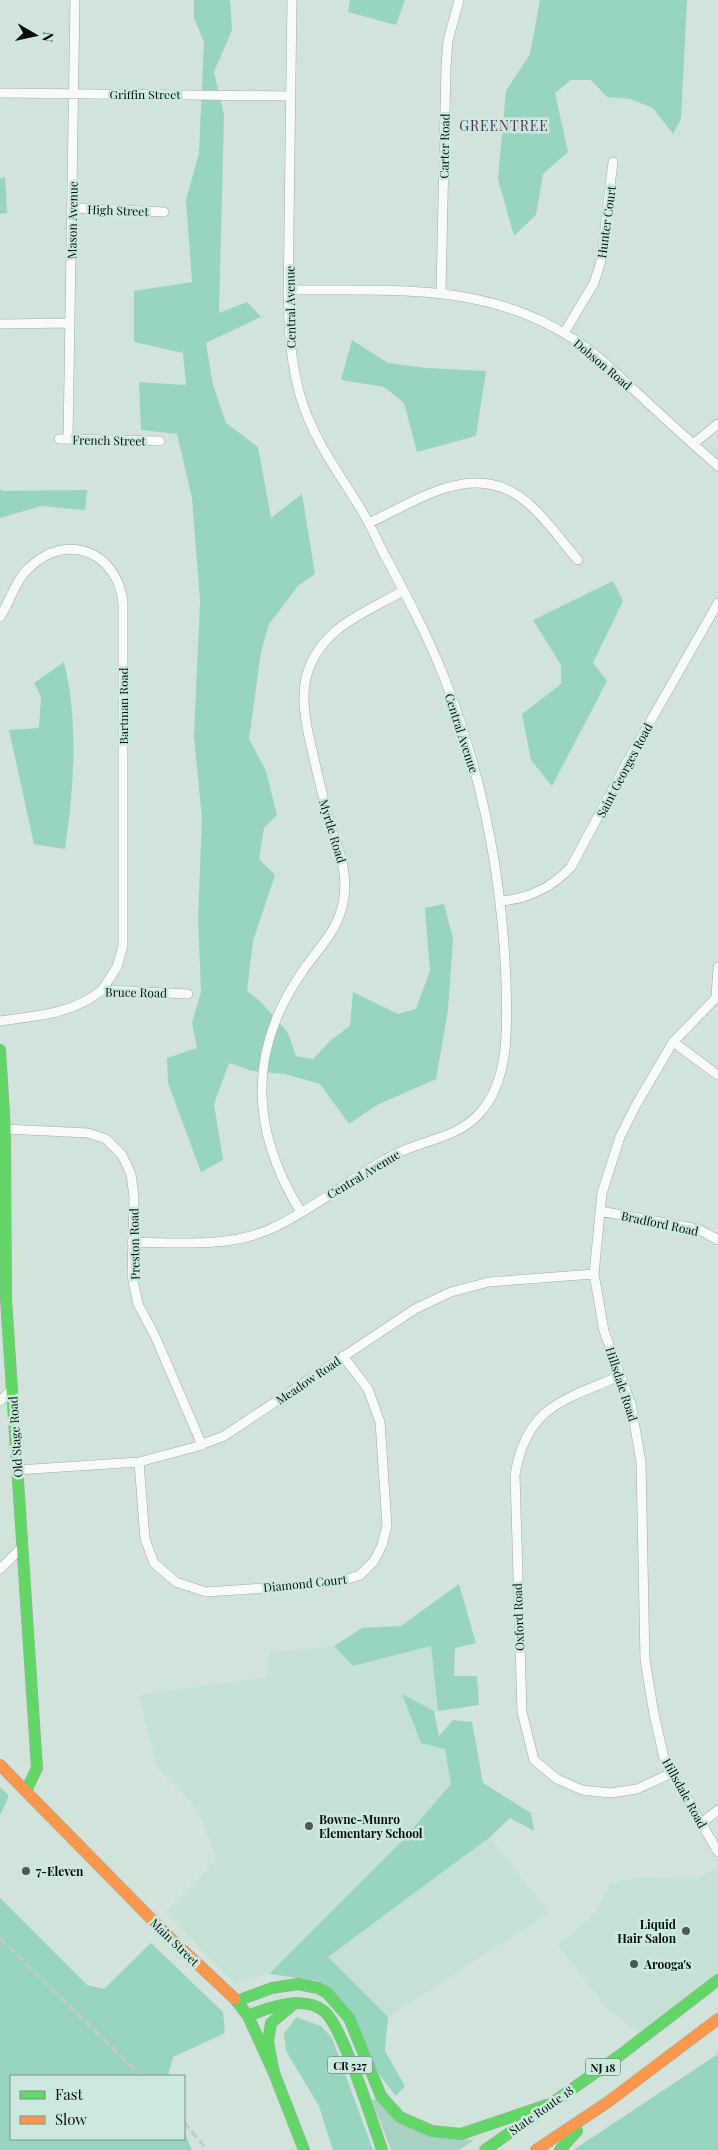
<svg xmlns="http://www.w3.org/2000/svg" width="718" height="2150" viewBox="0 0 718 2150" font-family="'Playfair Display',serif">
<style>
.built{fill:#c5e1d5}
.green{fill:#a7d1c1}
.forest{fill:#97d5bf}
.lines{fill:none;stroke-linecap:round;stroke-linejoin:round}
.street-casing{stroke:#9eaba6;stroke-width:10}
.fast-casing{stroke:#9eaba6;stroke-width:12}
.slow-casing{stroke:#9eaba6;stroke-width:12}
.street{stroke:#f8fbfa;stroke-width:9}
.fast{stroke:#63d668;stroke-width:11}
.slow{stroke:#ff974d;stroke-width:11}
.rail{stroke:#c5cac8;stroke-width:3;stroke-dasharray:8 4;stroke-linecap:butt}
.poi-dot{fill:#4d5954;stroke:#cce9dd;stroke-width:2}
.labels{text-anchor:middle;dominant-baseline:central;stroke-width:5;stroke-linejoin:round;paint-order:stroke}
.shield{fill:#cce9dd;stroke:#41504a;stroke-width:1}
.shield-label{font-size:11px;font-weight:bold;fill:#050e0b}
.street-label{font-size:12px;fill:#050e0b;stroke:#cce9dd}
.poi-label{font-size:12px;font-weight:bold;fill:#050e0b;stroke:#cce9dd;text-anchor:start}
.neighbourhood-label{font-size:14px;letter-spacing:1px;fill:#572d62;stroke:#cce9dd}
</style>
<rect width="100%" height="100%" fill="#d2e3dc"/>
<path class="built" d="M334,1646L353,1666L431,1646L438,1711H434L402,1695L445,1749L451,1784L402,1841L269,1974L235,1984L165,1912L217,1859L198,1810L157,1768L139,1695L267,1677L269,1652Z
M490,1837L549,1913L388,2017L328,1957Z
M718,1867V1980L644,2037L608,2010L558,1945L594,1914L610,1883L638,1878L690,1877L695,1880Z"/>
<path class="green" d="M376,2099L460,2139L474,2140L459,2150H391L372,2100Z"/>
<path class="forest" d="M194,0H230L232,30L214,72L224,115L219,313L247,302L261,317L206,343L213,385L226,423L258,447L271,518L302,494L315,574L298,586L269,624L261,652L249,739L266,771L277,815L264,828L259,859L275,875L253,941L247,991L261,1002L288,1033L296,1056L313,1059L331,1040L350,1026L353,992L398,1014L416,1009L430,971L425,908L444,904L453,939L448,1010L436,1079L377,1105L349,1124L320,1084L285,1074L252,1071L229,1063L214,1104L223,1160L201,1172L168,1083L167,1058L197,1048L192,1023L201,992L198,917L202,819L194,736L200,601L192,498L177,434L141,430L139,382L186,385L183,353L134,342V291L192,282L186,200L199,153L204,42L194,18Z
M350,0H405L396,25L348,12Z
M540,0H687L681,119L673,134L653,108L630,99L607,97L591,80H571L555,93L568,152L543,174L536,215L514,236L498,179L506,91L530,54Z
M5,177L7,213L0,214V178Z
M352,340L388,363L426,368L486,371L476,436L417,452L404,403L384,387L341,380Z
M0,489L3,491L87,490L85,510L41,506L0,518Z
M613,581L623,601L593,663L607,681L552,786L531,760L522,714L561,684V665L533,620Z
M64,662C79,723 74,787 65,849L34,844L9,730L39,728L41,697L34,683Z
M459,1584L476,1643L455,1648L454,1676H477L479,1705L438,1711L431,1646L353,1666L334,1646L362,1628L401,1626Z
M402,1694L434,1711L439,1736L453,1720L472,1722L483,1783L531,1813L534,1831L510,1818L490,1837L328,1957L388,2017L385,2051L405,2086L396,2096L381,2077L318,1981L269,1974L402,1841L451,1784L445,1749L421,1743Z
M0,1787L9,1796L0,1815V1849Z
M0,1898L87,1985L104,1989L151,1943L223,2012L225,2033L173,2057L168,2076H11V2139H184V2132L192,2150H0Z
M296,2017L321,2026L332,2038L373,2150H333L319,2106L286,2051L284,2034Z
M718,2054V2150H574L575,2149Z"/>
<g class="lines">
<defs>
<path id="street" d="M0,93L291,96
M73,208L164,212
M288,290C390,291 483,281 572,338C595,352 614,371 633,389C661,415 689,441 718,466
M441,292L446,66L448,41L459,0
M0,324L70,323
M564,333L594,283L601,261L613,162
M59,439L160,441
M68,439L75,0
M693,444L718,424
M369,523C420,499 478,457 530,505C548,521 562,542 578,560
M0,617C10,601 16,579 30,567C68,531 118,553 123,603V946L117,967L102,990
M500,901C529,899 551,888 571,867L630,757L718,603
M718,996L673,1042L636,1105L620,1137L602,1193L594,1274L604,1331L631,1404L641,1462L645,1660L654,1714L664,1758L718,1852
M716,997L718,967
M0,1021C36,1016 73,1014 102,990L188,994
M673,1042L718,1075
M5,1129L88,1133L106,1139L122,1155L131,1174L134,1197L132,1276L138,1304L155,1336L202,1445
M600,1211L698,1229L718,1240
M301,1212C251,1132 247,1054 300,975C318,948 340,930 344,897C348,869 337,846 329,820C323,798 318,776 313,754C301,705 294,666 338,629C357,614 382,603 403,591
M132,1242C179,1243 234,1248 277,1226C316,1207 351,1178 390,1157C419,1140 455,1140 479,1114C511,1079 507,1024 506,980C502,877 482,774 444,677C427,634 405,593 383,552C376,538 370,524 362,511C339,473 312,438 300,395C284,339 289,282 289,225C290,150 291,75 292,0
M620,1376C563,1400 526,1407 515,1475L522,1712L534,1760L557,1779L582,1790L610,1793L637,1789L674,1772
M0,1401L12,1389
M139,1462L145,1539L154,1563L176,1582L206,1592L310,1585L342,1581L360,1575L374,1561L382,1545L387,1526L380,1422L368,1389L343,1356
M17,1470L139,1462L195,1447L224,1436L415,1309L451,1292L489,1282L594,1274
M0,1569L23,1546
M701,1823L718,1810"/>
<path id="fast" d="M0,1050L5,1129L6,1299L37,1768L26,1791
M235,1999L248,2016L274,2073L304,2150
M237,2001L272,1988L298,1984L318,1988L327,1993L349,2018L381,2096L400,2117L432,2131L461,2134L547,2105
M248,2016C269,2007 305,1994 325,2012C343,2028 373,2123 382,2150
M274,2073L268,2042L271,2023L295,2003
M485,2150L619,2056L718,1980
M560,2150L577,2131"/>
<path id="slow" d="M0,1765L170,1938L235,1999
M536,2150L608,2102L718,2019"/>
</defs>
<use href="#street" class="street-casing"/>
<use href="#fast" class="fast-casing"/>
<use href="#slow" class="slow-casing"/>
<use href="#street" class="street"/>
<use href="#fast" class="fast"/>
<use href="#slow" class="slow"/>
<path class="rail" d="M0,1938L141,2076
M184,2122L207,2150"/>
</g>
<g class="poi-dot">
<circle cx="309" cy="1826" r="5"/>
<circle cx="26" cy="1871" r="5"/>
<circle cx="686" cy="1931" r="5"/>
<circle cx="634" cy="1964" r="5"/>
</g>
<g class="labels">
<g class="shield">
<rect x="327.5" y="2056.5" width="45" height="17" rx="4"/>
<rect x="585.5" y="2058.5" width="35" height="17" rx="4"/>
</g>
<g class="shield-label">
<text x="350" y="2065">CR 527</text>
<text x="603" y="2067">NJ 18</text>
</g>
<g class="street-label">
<text x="145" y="94">Griffin Street</text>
<text transform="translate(444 146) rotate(-89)">Carter Road</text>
<text transform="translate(118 210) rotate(2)">High Street</text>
<text transform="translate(72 220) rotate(-89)">Mason Avenue</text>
<text transform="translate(606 222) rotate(-82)">Hunter Court</text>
<text transform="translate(290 307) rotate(-91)">Central Avenue</text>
<text transform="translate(603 364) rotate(40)">Dobson Road</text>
<text transform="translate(109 440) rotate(1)">French Street</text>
<text transform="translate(123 706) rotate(-90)">Bartman Road</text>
<text transform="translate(462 733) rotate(72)">Central Avenue</text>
<text transform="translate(624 770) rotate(-62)">Saint Georges Road</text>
<text transform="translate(333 831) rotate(73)">Myrtle Road</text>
<text transform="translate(136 992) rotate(1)">Bruce Road</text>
<text transform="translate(363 1174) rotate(-31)">Central Avenue</text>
<text transform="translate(660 1223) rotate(12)">Bradford Road</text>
<text transform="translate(134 1244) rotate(-91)">Preston Road</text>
<text transform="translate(308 1380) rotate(-34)">Meadow Road</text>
<text transform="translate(622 1384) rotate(72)">Hillsdale Road</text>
<text transform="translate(15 1437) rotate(-94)">Old Stage Road</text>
<text transform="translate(305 1583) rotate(-6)">Diamond Court</text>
<text transform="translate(518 1617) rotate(-92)">Oxford Road</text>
<text transform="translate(685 1793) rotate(61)">Hillsdale Road</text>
<text transform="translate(175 1942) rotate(44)">Main Street</text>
<text transform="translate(541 2110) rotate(-35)">State Route 18</text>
</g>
<g class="poi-label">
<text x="319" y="1819">Bowne-Munro<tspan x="319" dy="14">Elementary School</tspan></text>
<text x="36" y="1871">7-Eleven</text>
<text x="676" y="1924" text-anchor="end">Liquid<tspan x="676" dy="14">Hair Salon</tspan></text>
<text x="644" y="1964">Arooga's</text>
</g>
<g class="neighbourhood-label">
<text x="504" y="125">GREENTREE</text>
</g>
</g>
<rect x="10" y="2075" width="175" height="65" fill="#cce9dd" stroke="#7c9189"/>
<rect x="20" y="2091" width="25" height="8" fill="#63d668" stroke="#7c9189"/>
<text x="55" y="2100" font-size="15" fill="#050e0b">Fast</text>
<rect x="20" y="2116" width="25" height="8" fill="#ff974d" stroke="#7c9189"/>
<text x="55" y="2125" font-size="15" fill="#050e0b">Slow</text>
<g transform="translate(35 35) rotate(99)" stroke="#cce9dd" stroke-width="4" paint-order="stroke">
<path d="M0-4L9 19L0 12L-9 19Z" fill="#050e0b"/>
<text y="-8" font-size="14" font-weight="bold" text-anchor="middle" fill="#050e0b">N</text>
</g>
</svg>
